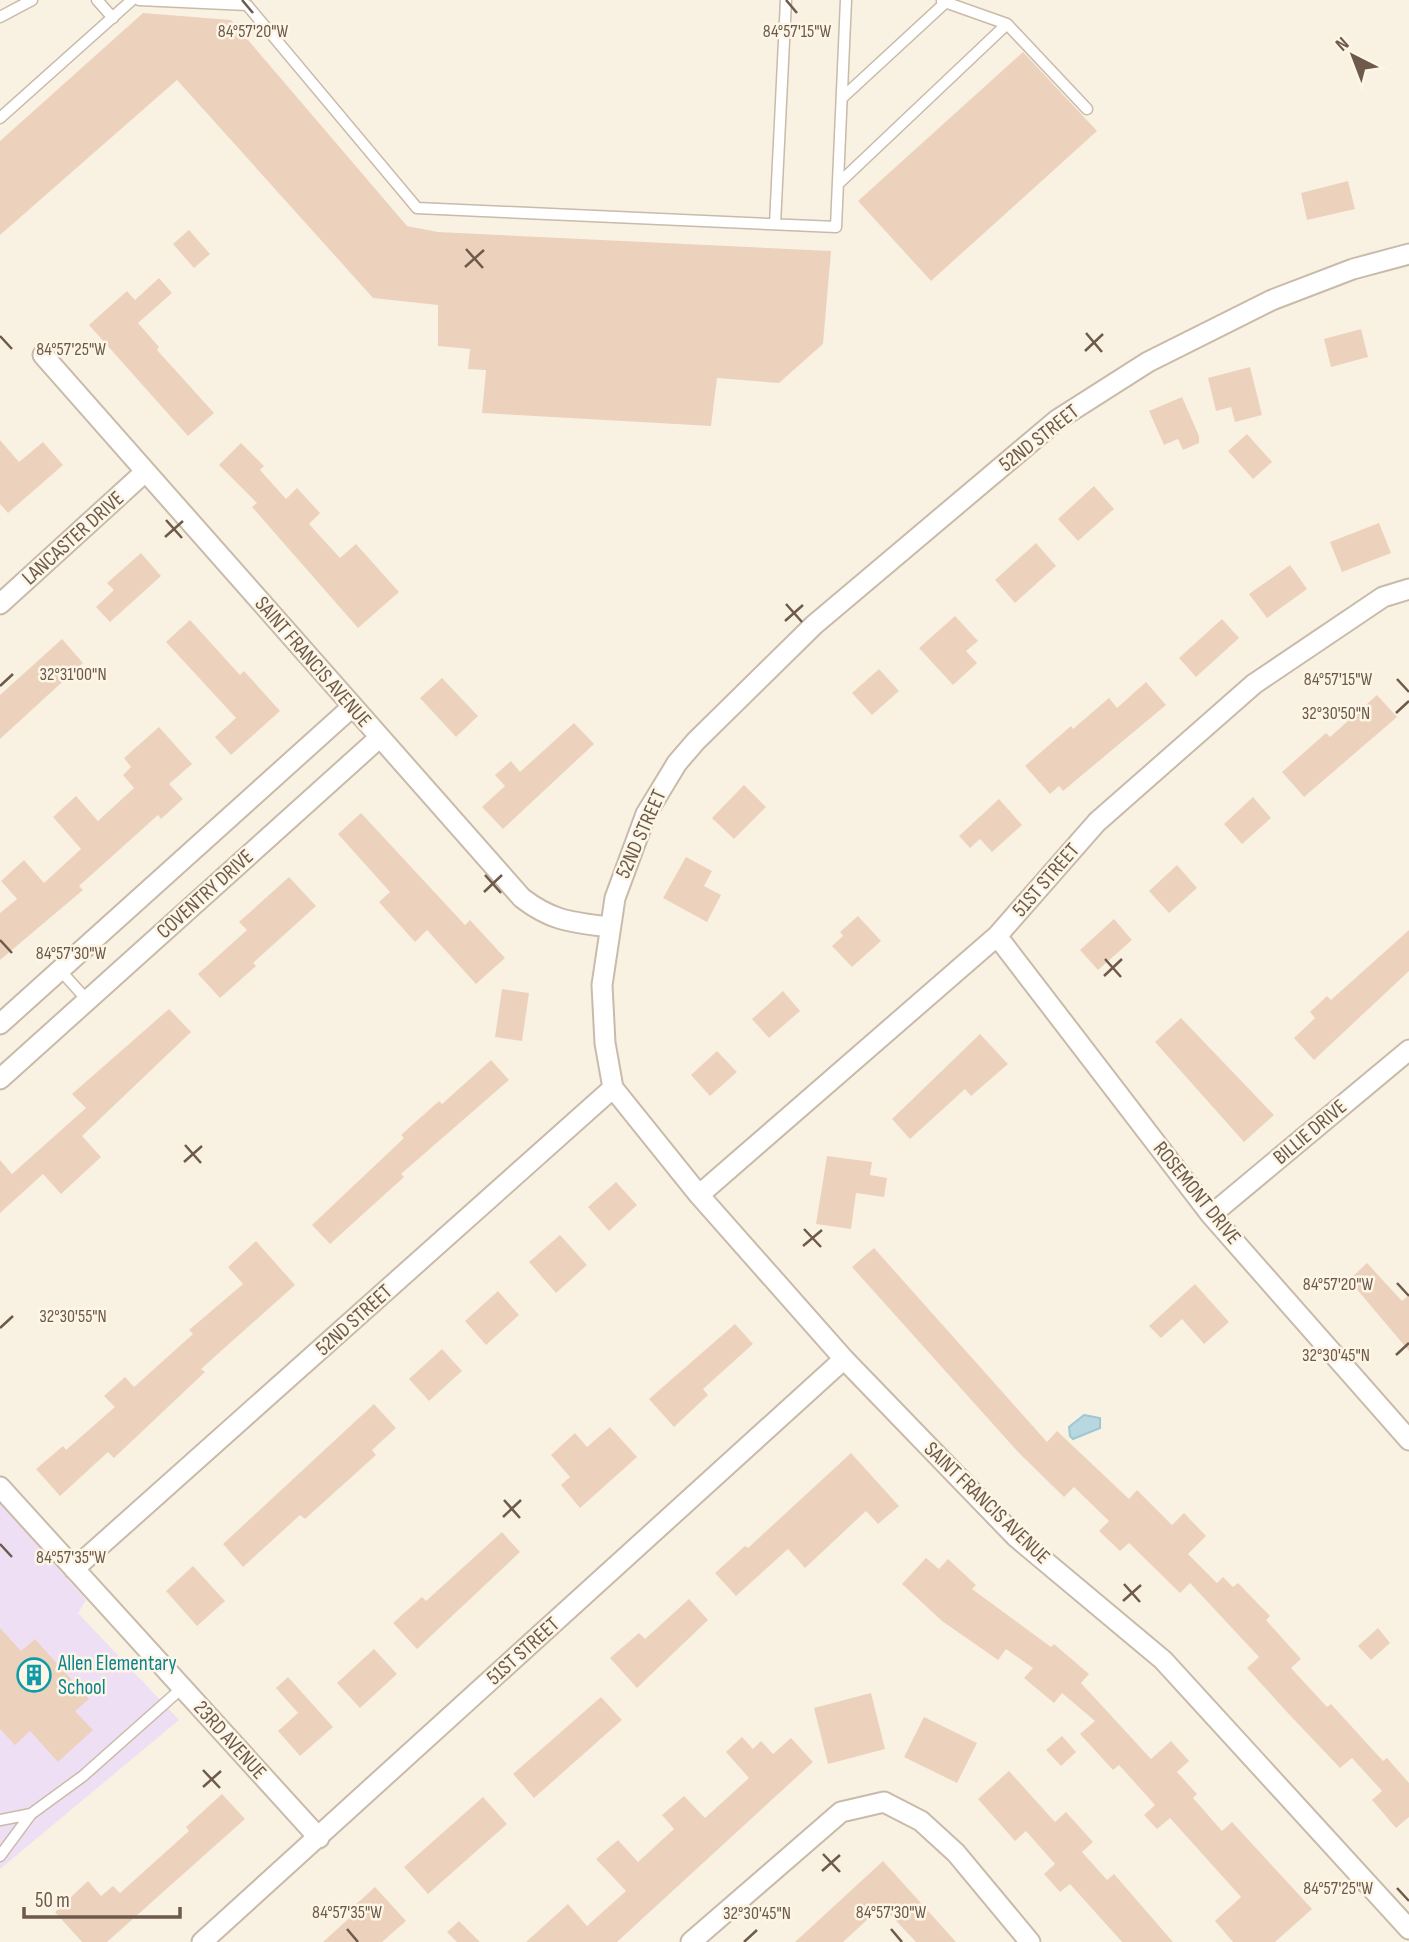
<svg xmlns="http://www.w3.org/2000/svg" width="1409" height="1942" viewBox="0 0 1409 1942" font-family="'Sofia Sans Condensed',sans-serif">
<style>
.education{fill:#efdff5}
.water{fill:#b8d8e1;stroke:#a0c6d1;stroke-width:2}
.building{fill:#ecd2bc}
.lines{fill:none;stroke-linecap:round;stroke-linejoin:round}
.lane-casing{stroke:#c9baaa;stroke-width:13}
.street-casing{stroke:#c9baaa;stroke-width:23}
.lane{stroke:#fff;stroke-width:10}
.street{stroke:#fff;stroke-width:19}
.ticks{fill:none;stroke:#6e5a4b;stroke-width:2.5}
.labels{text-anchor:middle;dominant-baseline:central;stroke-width:5;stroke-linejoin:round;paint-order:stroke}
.street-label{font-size:21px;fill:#6e5a4b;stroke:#fdf6e7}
.culture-label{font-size:21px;fill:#0d838f;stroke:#fdf6e7;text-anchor:start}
.ticks-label{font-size:18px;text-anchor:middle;fill:#6e5a4b;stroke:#fdf6e7;stroke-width:5;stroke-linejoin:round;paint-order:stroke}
</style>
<rect width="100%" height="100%" fill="#f9f2e2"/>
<path class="education" d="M0,1503L86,1600L78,1613L179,1720L0,1869Z"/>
<path class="water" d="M1084,1415L1100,1418V1428L1073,1439L1070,1436L1069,1427Z"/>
<path class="building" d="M143,13L231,20L407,226L438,232L831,251L823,344L779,383L717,378L711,426L482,413L486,370L468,369L470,349L438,346V305L373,298L177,80L0,235V141Z
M1023,52L1097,131L931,281L858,201Z
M1348,181L1355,209L1307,220L1301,193Z
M189,230L210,254L194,268L173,244Z
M159,278L172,293L138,323L159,347L157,350L214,413L188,436L89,325L127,291L135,300Z
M1361,329L1368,357L1331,367L1324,339Z
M1250,367L1262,415L1235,422L1231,407L1216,411L1208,378Z
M1182,397L1199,436V443L1183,450L1178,439L1164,445L1149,411Z
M1247,434L1272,462L1253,479L1228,451Z
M0,440L19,462L43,442L63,465L8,513L0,504Z
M241,443L264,466L260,470L286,499L297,488L320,513L309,524L340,558L356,544L399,592L358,628L252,507L257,503L219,465Z
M1094,486L1114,509L1078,541L1058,519Z
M1379,523L1391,553L1342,572L1330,542Z
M1036,543L1056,566L1015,603L995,580Z
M141,553L161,576L110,622L96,607L114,590L107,583Z
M1290,565L1307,589L1267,618L1249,594Z
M955,616L978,641L966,651L977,663L953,685L919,648Z
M1222,619L1239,638L1196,677L1179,658Z
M190,620L240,675L244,671L280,711L231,755L215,737L236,718L166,642Z
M62,639L83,663L0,739V695Z
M879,669L899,691L872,715L852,693Z
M442,678L478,716L456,737L420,698Z
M1146,682L1166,705L1063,791L1059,786L1050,794L1025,766L1071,726L1073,729L1109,698L1117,708Z
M1377,695L1397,717L1304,797L1282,772L1326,733L1330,737Z
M574,723L594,744L503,829L482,807L505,786L495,775L511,761L520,772Z
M159,727L192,764L169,784L183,799L161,819L158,815L79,886L83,890L0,960V913L17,899L1,881L24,860L44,883L81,849L53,817L76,796L98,821L134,788L123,775L131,767L124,758Z
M744,785L766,807L734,839L712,818Z
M1253,797L1271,818L1242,844L1224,824Z
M999,799L1022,825L992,852L980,839L970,848L959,836Z
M361,813L465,925L470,920L505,958L476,984L427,930L415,942L379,902L390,892L338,834Z
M686,857L712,871L704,886L721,895L707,922L663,898Z
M1177,865L1197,888L1169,913L1149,891Z
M289,877L316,906L253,963L256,966L220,998L198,974L247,930L239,922Z
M858,916L881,941L852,967L832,946L843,936L840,932Z
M1114,919L1132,940L1098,970L1080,950Z
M1409,930V971L1314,1060L1294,1038L1315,1018L1310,1012L1327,996L1331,1000Z
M502,989L529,993L522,1041L495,1037Z
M783,991L800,1011L769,1038L752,1019Z
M169,1009L191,1032L82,1136L101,1157L61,1194L43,1174L0,1213V1160L12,1174L86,1108L72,1094Z
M1181,1018L1274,1115L1244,1142L1155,1042Z
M980,1034L1008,1064L971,1096L965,1089L910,1139L892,1119Z
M717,1051L737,1072L710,1096L691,1075Z
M491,1060L509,1080L401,1174L404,1177L330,1244L312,1225L404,1138L401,1135L439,1101L442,1104Z
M827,1156L872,1162L870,1175L887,1178L884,1197L856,1193L851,1229L816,1224Z
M616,1182L637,1205L609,1231L588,1207Z
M560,1235L587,1265L556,1293L529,1262Z
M256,1241L295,1285L201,1369L205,1372L114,1458L108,1452L60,1496L36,1469L63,1446L66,1450L115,1407L104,1396L125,1377L134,1387L193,1334L189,1330L243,1284L228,1267Z
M874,1248L1047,1442L1057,1431L1129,1499L1137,1490L1172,1525L1184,1513L1206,1536L1188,1554L1217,1583L1223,1577L1233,1587L1238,1583L1270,1616L1266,1620L1301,1659L1291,1668L1327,1707L1331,1704L1383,1761L1387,1758L1409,1783V1817L1396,1828L1372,1800L1382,1791L1352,1758L1340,1768L1286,1711L1247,1668L1259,1657L1190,1583L1180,1593L1129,1543L1120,1551L1099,1531L1109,1521L1074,1487L1064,1497L1019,1453L852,1267Z
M1367,1263L1402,1301L1409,1295V1351L1349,1280Z
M1195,1284L1229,1322L1204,1344L1182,1319L1161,1338L1149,1326Z
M498,1291L519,1315L486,1345L465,1321Z
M735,1324L753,1344L703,1389L708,1395L674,1427L649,1399Z
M442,1349L462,1371L429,1401L409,1379Z
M374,1404L396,1428L372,1450L376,1455L305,1519L300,1515L243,1567L223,1544Z
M610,1427L637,1457L580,1508L561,1485L570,1477L551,1455L575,1433L587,1447Z
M851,1453L899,1506L878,1524L866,1511L805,1568L788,1549L736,1596L715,1573L745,1546L748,1548Z
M502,1532L520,1552L417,1649L393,1623L422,1597L426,1601Z
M926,1558L939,1569L948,1559L976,1585L972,1589L1051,1647L1054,1644L1089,1674L1081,1683L1151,1759L1171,1741L1189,1761L1177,1772L1197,1794L1193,1798L1222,1831L1232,1822L1312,1909L1275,1942H1233L1215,1921L1241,1897L1170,1818L1157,1829L1144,1815L1155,1805L1119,1765L1113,1770L1080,1734L1095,1721L1062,1693L1054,1703L1024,1678L1033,1668L1006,1649L998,1660L942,1621L902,1584Z
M193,1566L225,1601L197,1626L166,1591Z
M689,1599L708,1620L637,1688L610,1658L639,1633L645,1639Z
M0,1628L21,1651L35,1639L89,1699L75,1711L93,1730L58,1762L30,1731L15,1745L0,1729Z
M1378,1628L1390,1643L1371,1660L1358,1646Z
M374,1649L397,1674L360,1708L337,1683Z
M288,1677L333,1727L300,1756L278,1731L298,1713L276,1688Z
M871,1693L885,1749L828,1764L814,1708Z
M601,1697L622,1720L534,1798L513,1774Z
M924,1717L977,1743L957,1783L904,1757Z
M1062,1736L1076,1752L1061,1766L1046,1750Z
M742,1737L753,1749L761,1741L773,1754L791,1738L813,1762L617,1942H526L568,1904L587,1926L626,1891L596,1859L618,1840L638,1862L674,1829L662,1815L684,1796L705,1818L749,1778L726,1752Z
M1009,1771L1055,1822L1066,1812L1093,1842L1082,1852L1107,1880L1114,1874L1173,1942H1122L1070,1884L1060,1892L1044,1874L1055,1864L1026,1831L1015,1841L978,1799Z
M222,1794L245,1819L107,1942H82L55,1912L88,1881L101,1896L113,1886L120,1893L189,1831L186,1827Z
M483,1797L507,1824L428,1894L404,1867Z
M883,1861L956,1942H916L882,1906L843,1942H795Z
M375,1887L406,1921L382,1942H323L357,1911L353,1907Z
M459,1921L480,1942H457L447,1932Z"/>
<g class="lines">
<defs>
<path id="lane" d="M97,0L113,18
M139,0L247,5L417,208L836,227L846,0
M942,1L1007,24
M0,17L32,0
M842,98L946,2
M0,118L132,0
M838,184L1007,24L1087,109
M775,224L786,0
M60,970L87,1000
M0,1820L31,1814L83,1776L182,1688
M0,1856L31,1814"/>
<path id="street" d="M43,355L522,898C552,921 571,922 608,927
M0,604L145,472
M997,936L1211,1215L1409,1440
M0,1024L352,707
M0,1079L379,738
M613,1088L699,1195L844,1359L1016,1537L1163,1660L1409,1929
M699,1195L997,936L1097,822L1254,684L1383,597L1409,589
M1211,1215L1409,1050
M0,1487L319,1838
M74,1569L613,1088L605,1043L602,985L615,898L646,814L677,763L696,741L814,625L1057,420L1148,362L1272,300L1353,269L1409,254
M202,1942L844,1359
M691,1942L841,1812L884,1802L921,1821L956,1853L1030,1942"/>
</defs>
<use href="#lane" class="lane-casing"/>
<use href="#street" class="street-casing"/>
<use href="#lane" class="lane"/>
<use href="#street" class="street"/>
</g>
<path class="ticks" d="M242,0L253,13M786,0L797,13M466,249L483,268M465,267L484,250M1086,333L1102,352M0,336L12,349M1085,351L1103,334M166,520L182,538M165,537L183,521M786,604L802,622M785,621L803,605M1397,679L1409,692M0,686L13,674M1396,713L1409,701M485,875L501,893M484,892L502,875M0,940L12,953M1105,959L1121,977M1104,976L1122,959M185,1145L201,1163M184,1162L202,1146M804,1229L821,1247M803,1246L822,1230M1397,1283L1409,1296M0,1328L13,1316M1396,1355L1409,1343M504,1500L520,1518M503,1517L521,1500M0,1544L12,1557M1124,1584L1140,1602M1123,1601L1141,1585M203,1770L220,1788M203,1787L221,1771M823,1854L840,1872M822,1871L840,1855M1397,1888L1409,1901M347,1929L358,1942M891,1929L902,1942M744,1942L757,1930"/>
<defs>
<symbol id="building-ring" viewBox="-11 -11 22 22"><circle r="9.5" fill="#fdf6e7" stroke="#0f9aa8" stroke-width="1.5"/><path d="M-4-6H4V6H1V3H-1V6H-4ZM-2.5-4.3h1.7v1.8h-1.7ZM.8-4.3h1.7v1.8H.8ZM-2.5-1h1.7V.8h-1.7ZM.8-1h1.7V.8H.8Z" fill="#0f9aa8"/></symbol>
</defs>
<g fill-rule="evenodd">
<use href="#building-ring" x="15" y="1656" width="38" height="38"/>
</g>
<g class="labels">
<g class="street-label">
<text transform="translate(1039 438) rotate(-38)">52ND STREET</text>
<text transform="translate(73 538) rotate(-42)">LANCASTER DRIVE</text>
<text transform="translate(313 662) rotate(49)">SAINT FRANCIS AVENUE</text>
<text transform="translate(641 834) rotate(-66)">52ND STREET</text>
<text transform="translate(1046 880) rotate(-49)">51ST STREET</text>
<text transform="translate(205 894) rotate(-42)">COVENTRY DRIVE</text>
<text transform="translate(1310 1132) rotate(-40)">BILLIE DRIVE</text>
<text transform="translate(1197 1193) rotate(51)">ROSEMONT DRIVE</text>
<text transform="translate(354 1320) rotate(-42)">52ND STREET</text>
<text transform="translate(987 1503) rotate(44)">SAINT FRANCIS AVENUE</text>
<text transform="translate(523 1651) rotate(-42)">51ST STREET</text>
<text transform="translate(230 1740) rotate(48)">23RD AVENUE</text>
</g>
<g class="culture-label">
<text x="58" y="1663">Allen Elementary<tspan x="58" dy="24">School</tspan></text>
</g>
</g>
<g class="ticks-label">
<text x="797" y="37">84°57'15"W</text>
<text x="253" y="37">84°57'20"W</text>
<text x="71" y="355">84°57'25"W</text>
<text x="73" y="680">32°31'00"N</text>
<text x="1338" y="685">84°57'15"W</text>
<text x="1336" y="719">32°30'50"N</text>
<text x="71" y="959">84°57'30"W</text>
<text x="1338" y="1290">84°57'20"W</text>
<text x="73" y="1322">32°30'55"N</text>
<text x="1336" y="1361">32°30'45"N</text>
<text x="71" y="1563">84°57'35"W</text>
<text x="1338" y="1894">84°57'25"W</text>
<text x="347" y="1918">84°57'35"W</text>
<text x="891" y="1918">84°57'30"W</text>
<text x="757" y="1919">32°30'45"N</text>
</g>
<g transform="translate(1353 56) rotate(318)" stroke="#fdf6e7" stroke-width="5" paint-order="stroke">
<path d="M0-5L12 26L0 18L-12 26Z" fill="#6e5a4b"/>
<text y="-10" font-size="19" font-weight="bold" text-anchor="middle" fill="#6e5a4b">N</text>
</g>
<path d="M24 1907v10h156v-10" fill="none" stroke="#6e5a4b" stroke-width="3.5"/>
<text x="35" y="1907" font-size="21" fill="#6e5a4b" stroke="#fdf6e7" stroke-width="5" paint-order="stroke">50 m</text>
</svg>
